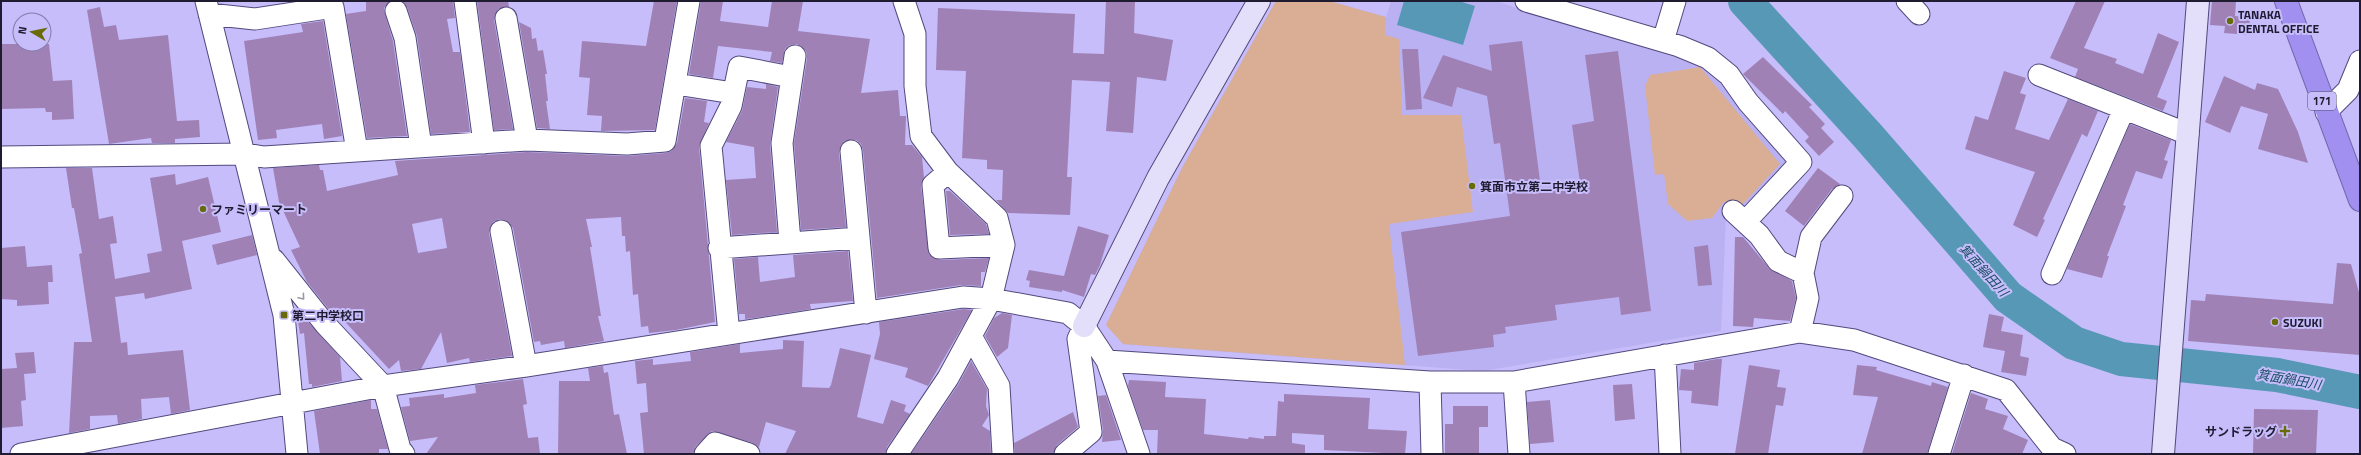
<svg xmlns="http://www.w3.org/2000/svg" width="2361" height="455" viewBox="0 0 2361 455" font-family="'Titillium Web','Noto Sans JP',sans-serif">
<style>
.built{fill:#bab1f3}
.green{fill:#d9ae95}
.water{fill:#5898b7}
.lines{fill:none;stroke-linecap:round;stroke-linejoin:round}
.river{stroke:#5898b7;stroke-width:34}
.building{fill:#a081b6;fill-rule:evenodd}
.street-casing{stroke:#53497d;stroke-width:23}
.secondary-casing{stroke:#53497d;stroke-width:24}
.highway-casing{stroke:#7467ad;stroke-width:24}
.street{stroke:#fff;stroke-width:21}
.secondary{stroke:#e3defa;stroke-width:22}
.highway{stroke:#a190f0;stroke-width:22}
.oneway{stroke:#9a98a2}
.poi-dot{fill:#696b0a;stroke:#c6bdfa;stroke-width:1.5}
.labels{text-anchor:middle;dominant-baseline:central;stroke-width:4;stroke-linejoin:round;paint-order:stroke}
.shield{fill:#c6bdfa;stroke:#514c6d;stroke-width:1}
.shield-label{font-size:11px;font-weight:bold;fill:#1f1b31}
.poi-label{font-size:12px;font-weight:bold;fill:#1f1b31;stroke:#c6bdfa;text-anchor:start}
.water-label{font-size:13px;font-style:italic;fill:#1a4e65;stroke:#c6bdfa}
</style>
<rect width="100%" height="100%" fill="#c6bdfa"/>
<path class="built" d="M1276,1H1329L1386,17L1391,1H1496L1534,14L1677,51L1719,74L1789,159L1787,168L1753,206L1726,217L1721,331L1483,371L1123,344L1106,325L1182,168Z"/>
<path class="green" d="M1276,1H1329L1386,17L1385,35L1399,39L1402,115H1461L1473,212L1389,224L1405,365L1123,344L1106,325L1182,168Z
M1700,67L1780,164L1743,204L1724,202L1712,218L1687,221L1668,204L1664,174L1655,175L1645,86L1650,75Z"/>
<path class="water" d="M1404,1H1459L1475,6L1463,45L1397,25Z"/>
<g class="lines">
<path class="river" d="M1745,1L1868,136L2008,297L2074,343L2121,359L2277,375L2360,392"/>
</g>
<path class="building" d="M366,1H390L384,8L385,14L393,41L407,136L367,138L346,14L366,11Z
M402,1H453L455,18L447,19L453,52H460L470,132L431,134L417,36L407,7Z
M477,1H508L509,7L498,9L494,20L513,129L494,130Z
M654,1H677L655,130L601,131L602,116L587,115L590,78L579,77L582,41L646,46Z
M701,1H723L720,21L768,27L772,1H803L798,31L870,39L861,93L898,90L900,116H906L905,145H912L922,157L924,178L921,186L929,254L940,260L989,258L985,272H981V286L961,285L877,298L863,150L861,144L856,140L844,141L839,152L846,227L801,230L794,143L807,58L806,51L797,44L790,45L785,49L782,63L770,61L772,52L718,46L713,78L689,74Z
M1106,1H1135L1134,33L1173,40L1166,81L1137,77L1133,133L1106,131L1110,82L1072,80L1067,177H1072L1070,215L1008,213L996,200H1002L1003,170L987,169V160L962,158L966,71L936,70L938,8L1075,14L1073,53L1104,54Z
M2076,1H2105L2084,48L2117,59L2115,63L2143,74L2158,33L2179,42L2157,97L2167,101L2163,111L2075,77L2078,69L2050,58Z
M2212,1H2236L2235,16L2250,18L2249,35L2224,33L2225,26L2210,25Z
M100,7L104,27L116,25L119,40L168,35L177,121L199,120L200,137L175,139V143H152L151,138L109,144L87,10Z
M323,21L342,136L324,139L322,124L276,130L277,138L258,140L244,41L303,32L301,24Z
M519,22L531,28L532,39L536,38L538,51L543,50L547,74H545L548,101H546L550,129L537,128Z
M1522,41L1541,189L1580,183L1572,125L1594,121L1585,55L1618,51L1651,311L1621,315L1619,297L1555,305L1557,320L1505,327L1506,333L1493,335L1494,347L1418,356L1401,232L1510,216L1500,143L1494,144L1487,96L1457,87L1452,107L1423,98L1443,55L1492,71L1489,45Z
M1,44H49L53,81L72,80L74,119L52,120V112H46L45,108L1,109Z
M1402,49H1418L1422,109L1406,110Z
M1763,57L1812,105L1809,107L1825,124L1821,128L1834,142L1819,156L1805,141L1809,137L1785,111L1783,114L1743,74Z
M2004,71L2026,78L2020,93L2026,95L2015,129L2049,140L2068,99L2098,111L2087,137L2082,134L2043,219L2045,220L2037,237L2013,225L2035,172L1965,149L1975,116L1988,120Z
M2224,76L2255,90L2257,83L2278,89L2298,132L2308,163L2258,149L2268,114L2241,106L2230,133L2205,122Z
M766,84L778,87L770,144L777,232L732,235L726,180L756,178L754,147L726,142L742,111L747,87L766,89Z
M685,98L707,101L704,122L709,123L699,147L715,322L676,330L649,333L648,326L641,327L638,294L633,295L630,251L626,252L625,236H622L621,217L586,219L592,247H590L601,316H598L604,341L565,348L564,341L541,345L540,341L534,342L513,228L505,220L499,219L493,222L489,233L512,356L470,362L469,358L447,363L441,332L421,369L401,371L399,360L389,369L335,311L336,318L334,316L307,282L291,250L300,247L279,202L273,168L319,165L320,170H323L327,191L398,175L395,161L527,152L627,156L666,153L671,151L677,143ZM442,218L447,248L418,253L412,224Z
M2130,124L2171,140L2164,160L2168,161L2162,179L2136,171L2123,205L2126,206L2107,256H2109L2102,278L2067,269Z
M66,168H92L99,219L113,216L117,243L110,244L115,279L150,272L147,254L162,251L150,178L175,174L176,185L208,177L221,232L182,241L192,289L145,299L144,293L115,297L121,343L127,342L128,355L183,350L190,410L171,414L169,397L141,399L142,419L118,424L117,415L90,416V429L69,433L74,342H92L79,254L82,253L74,208H72Z
M1818,168L1840,184L1832,189L1804,226L1785,211Z
M946,191H950L986,224L989,234L950,235Z
M1078,226L1109,235L1100,265L1095,275L1091,274L1084,297L1062,290V292L1029,287L1030,281L1026,280L1029,270L1064,276Z
M252,235L257,255L217,265L212,245Z
M1735,237H1743L1769,268L1792,281L1796,298L1790,321L1754,318L1753,327L1733,326Z
M1708,245L1712,285L1698,286L1694,247Z
M25,246L27,267L52,265L53,282H48L49,304L17,306V300L1,299V248Z
M848,251L853,301L810,304L811,309L754,318L745,319V314H739L734,259L758,257L760,282L795,277L793,255Z
M2337,263L2351,264L2360,296V355L2188,341L2191,300L2205,301L2206,294L2333,304Z
M964,309L972,310L928,386L905,377L908,368L874,359L880,334L879,322Z
M1002,313L1012,315L1008,348L997,357L985,336L994,318Z
M301,314L340,357L342,381L312,387V384H309L304,333L300,334L297,315Z
M1989,314L2004,317L2001,331L2023,335L2020,356L2029,358L2026,376L2001,372L2005,351L1983,347Z
M783,340L804,341L802,387L829,388L831,385L840,348L871,355L857,417L883,424L891,400L906,405L904,411L910,414L887,447L885,454H785L796,431L766,422L759,447L753,443L712,431L696,446L693,454H644L640,413L648,412L646,383L637,384L635,361L653,359V365L691,361L690,352L740,344V353L783,349Z
M34,352L36,373L24,374L26,400L21,401L23,426L1,428V369L17,368L15,353Z
M1717,359H1722L1718,406L1691,403L1692,391L1679,390L1681,369L1694,370V363Z
M971,361L987,389L986,406L989,415L982,426L990,431L991,454H911L958,385Z
M1749,365L1780,370L1777,387L1786,388L1783,406L1776,405L1768,454H1735Z
M1857,365L1877,367L1876,370L1931,386L1932,382L1948,387L1927,454H1862L1878,397L1853,395Z
M603,366L604,373L608,372L614,415L619,414L627,454H558L559,381H590L588,368Z
M523,379L527,404L523,405L528,438L538,437L540,454H426L438,437L410,441L401,407L410,406L409,398L444,394V398L476,393L475,385Z
M1129,380L1166,382L1165,397L1206,399L1204,434L1248,439L1249,437L1264,439V436H1276L1278,401L1284,402V394L1370,398L1368,429L1407,431L1405,454L1324,450V435L1292,433V443L1305,445V454H1157L1158,430H1143L1128,386Z
M1632,384L1635,419L1615,421L1613,385Z
M1971,393L1988,399L1985,409L2008,416L2003,429L2028,440L2022,454H1952Z
M1106,395L1121,440L1102,442L1103,430L1098,396Z
M371,400V409H377L388,449H379V454H320L314,411Z
M1550,400L1554,442L1530,444L1527,402Z
M1453,406H1488V427H1479V454H1445V424H1453Z
M2254,409L2318,410L2316,454H2253Z
M1073,412L1078,427L1057,445L1053,454H1015L1014,443Z"/>
<g class="lines">
<defs>
<path id="street" d="M206,1L284,315L297,454
M465,1L484,143
M1526,1L1679,46L1708,58L1729,75L1748,102L1801,162L1746,221
M1907,1L1919,14
M396,11L405,38L421,147
M209,14L255,19L333,7L357,151
M506,18L527,140
M1663,41L1675,1
M2039,75L2188,134
M676,84L733,93
M2326,112L2348,90L2360,61
M851,151L866,313
M1,157L245,154L264,157L527,140L627,144L665,141L689,1
M948,172L933,185L939,248L1004,245
M1733,211L1759,235L1778,261L1803,273
M501,231L526,366
M790,242L782,143L795,56
M719,248L859,238
M274,260L325,324L383,386L400,449L404,454
M2052,274L2124,109
M1800,332L1808,298L1803,273L1811,237L1842,196
M729,334L711,146L731,106L739,67L791,77
M971,336L999,386L1003,454
M1665,355L1670,454
M1107,361L1139,454
M1430,382L1432,454
M1514,382L1519,454
M21,454L383,386L526,366L963,297L991,299L1068,313L1084,326L1107,361L1430,382H1514L1800,332L1854,340L2006,390L2052,448L2065,454
M705,454L715,443L749,454
M897,454L948,378L991,299L1004,245L997,218L948,172L921,136L915,86V34L904,1
M1065,454L1091,432L1078,339L1084,326
M1939,454L1964,375"/>
<path id="secondary" d="M1084,326L1158,178L1259,1
M2163,454L2198,1"/>
<path id="highway" d="M2286,1L2360,200"/>
</defs>
<use href="#street" class="street-casing"/>
<use href="#secondary" class="secondary-casing"/>
<use href="#highway" class="highway-casing"/>
<use href="#street" class="street"/>
<use href="#secondary" class="secondary"/>
<use href="#highway" class="highway"/>
</g>
<defs><path id="oneway-chevron" d="M-2-3.5L2.5 0L-2 3.5" fill="none" stroke-width="1.6" stroke-linecap="round" stroke-linejoin="round"/></defs>
<use class="oneway" href="#oneway-chevron" transform="translate(302 297) rotate(50)"/>
<g class="poi-dot">
<circle cx="2230" cy="21" r="4"/>
<circle cx="1472" cy="186" r="4"/>
<circle cx="203" cy="209" r="4"/>
<rect x="280" y="311" width="8" height="8" rx="2"/>
<circle cx="2275" cy="322" r="4"/>
<path d="M2283 425h4v4h4v4h-4v4h-4v-4h-4v-4h4z"/>
</g>
<g class="labels">
<rect class="shield" x="2308" y="92" width="28" height="18" rx="3"/>
<g class="shield-label">
<text x="2322" y="101">171</text>
</g>
<g class="poi-label">
<text x="2238" y="14">TANAKA<tspan x="2238" dy="14">DENTAL OFFICE</tspan></text>
<text x="1480" y="186">箕面市立第二中学校</text>
<text x="211" y="209">ファミリーマート</text>
<text x="292" y="315">第二中学校口</text>
<text x="2283" y="322">SUZUKI</text>
<text x="2277" y="431" text-anchor="end">サンドラッグ</text>
</g>
<g class="water-label">
<text transform="translate(1984 270) rotate(48)">箕面鍋田川</text>
<text transform="translate(2289 379) rotate(10)">箕面鍋田川</text>
</g>
</g>
<rect width="2361" height="455" fill="none" stroke="#1f1b31" stroke-width="4"/>
<g transform="translate(32 32) rotate(279)"><circle r="19" fill="#c6bdfa" stroke="#837caa"/>
<path d="M0-3L7 15L0 10L-7 15Z" fill="#696b0a"/>
<text y="-6" font-size="11" font-weight="bold" text-anchor="middle" fill="#1f1b31">N</text>
</g>
</svg>
